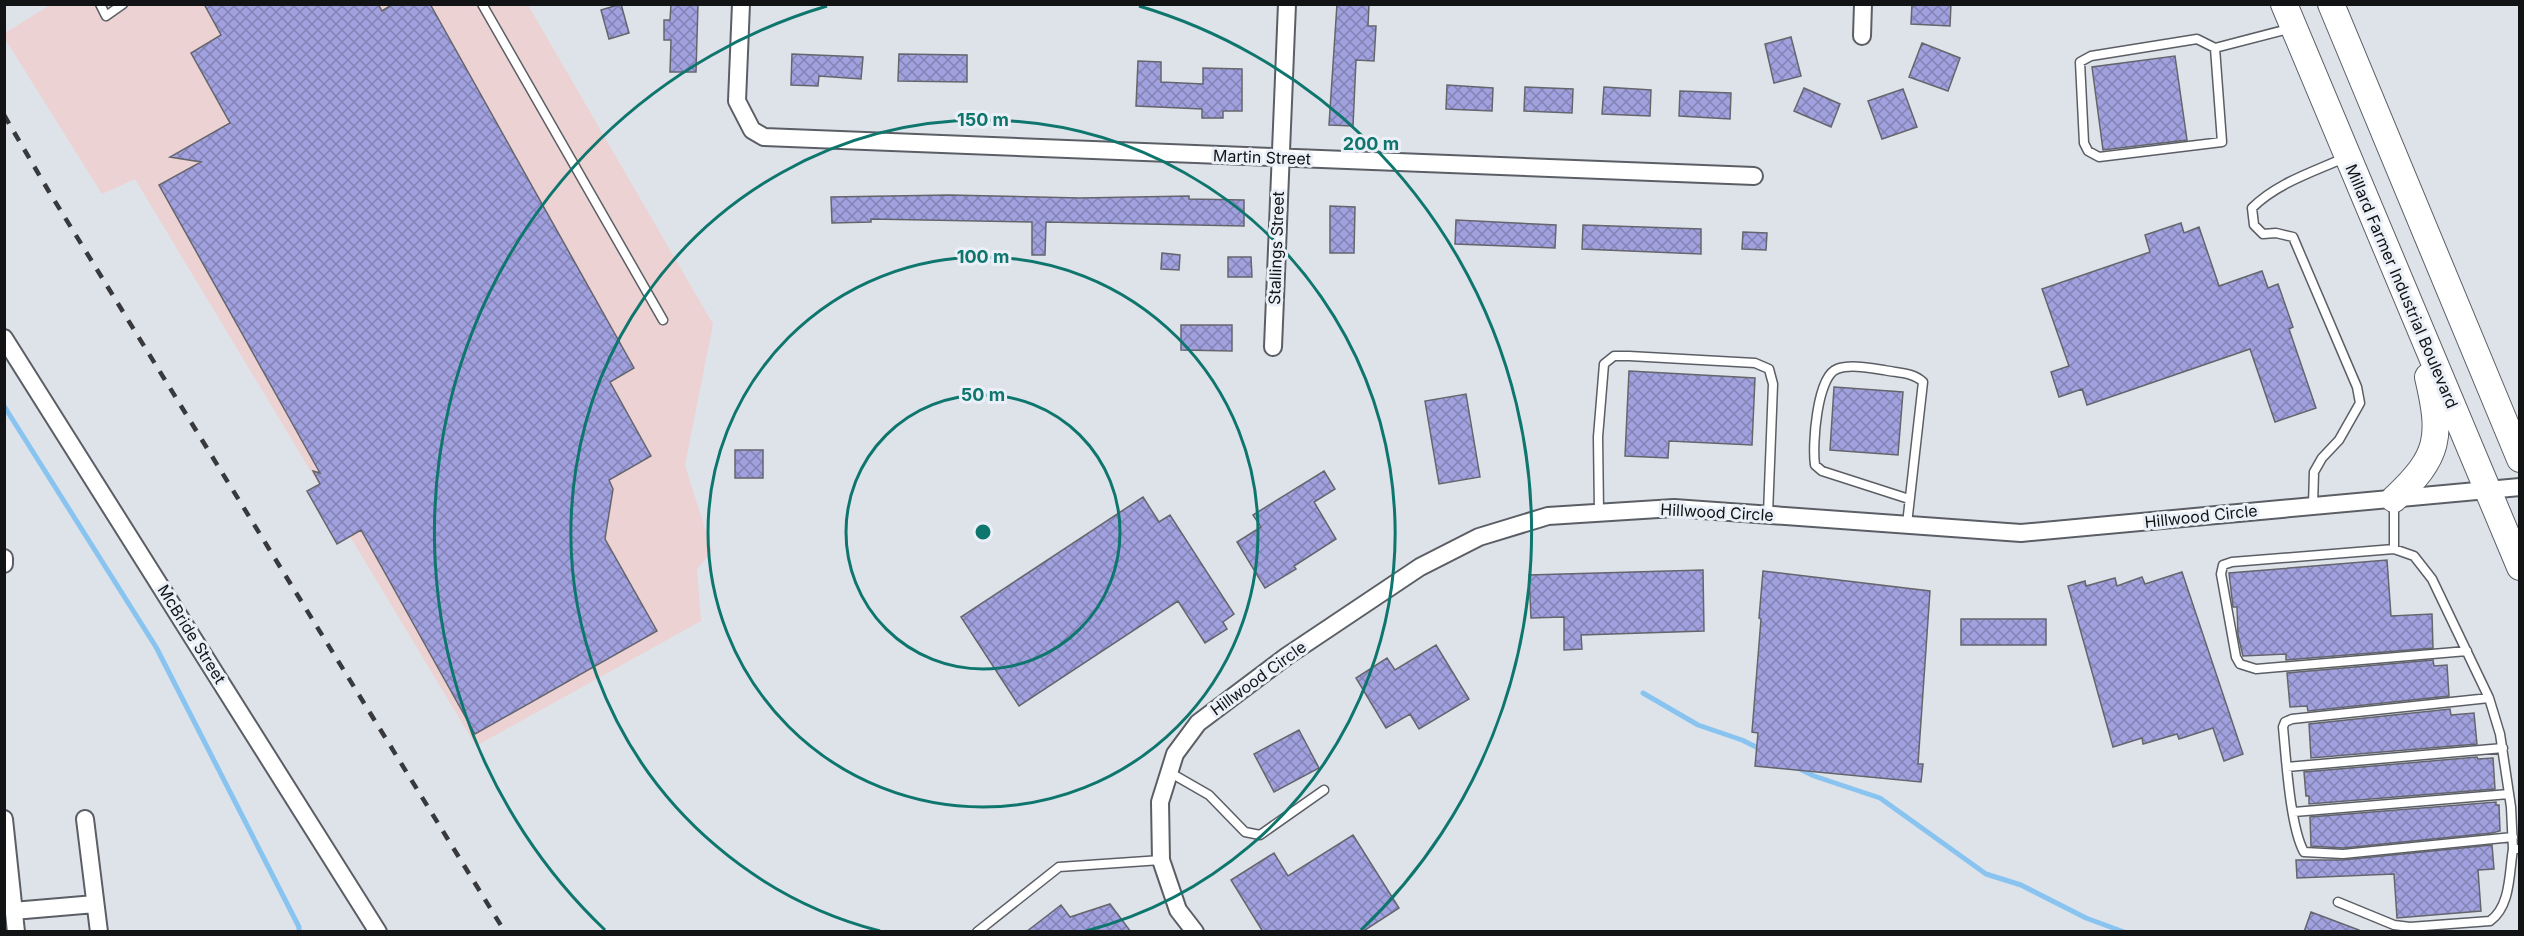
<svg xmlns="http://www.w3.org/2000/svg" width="2524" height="936" viewBox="0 0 2524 936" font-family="Inter,sans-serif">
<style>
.industrial{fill:#ecd2d2}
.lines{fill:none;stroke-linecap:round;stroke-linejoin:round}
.stream{stroke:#89c4f1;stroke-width:5}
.building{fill:url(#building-cross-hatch);stroke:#65656c;stroke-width:1.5}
.service-casing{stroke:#5b5f65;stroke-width:11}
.minor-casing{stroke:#5b5f65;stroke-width:20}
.primary-casing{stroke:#5b5f65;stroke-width:28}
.service{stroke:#fff;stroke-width:8}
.minor{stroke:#fff;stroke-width:16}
.primary{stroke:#fff;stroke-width:26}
.rail{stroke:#37393c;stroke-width:4.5;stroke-dasharray:10 10;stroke-linecap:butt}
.ring{fill:none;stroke:#0f766e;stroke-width:3}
.labels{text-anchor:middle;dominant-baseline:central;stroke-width:6;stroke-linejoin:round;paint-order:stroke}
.street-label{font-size:16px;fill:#111315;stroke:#ebf0f8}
.centre{fill:#0f766e;stroke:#ebf0f8;stroke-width:3}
.ring-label{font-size:18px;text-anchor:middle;font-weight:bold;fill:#0f766e;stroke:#ebf0f8;stroke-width:6;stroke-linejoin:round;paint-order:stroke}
</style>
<defs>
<pattern id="building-cross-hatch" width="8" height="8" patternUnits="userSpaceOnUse" patternTransform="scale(1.5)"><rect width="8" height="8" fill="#a1a1df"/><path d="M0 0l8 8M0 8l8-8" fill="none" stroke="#8282b4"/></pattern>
</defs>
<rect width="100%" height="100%" fill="#dee3ea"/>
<path class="industrial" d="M50,5H528L713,324L685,465L712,551L697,569L701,621L476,746L135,179L102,194L5,39V33Z"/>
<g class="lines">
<path class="stream" d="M4,406L156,647L299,927V932
M1643,693L1698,725L1742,740L1762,750
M1798,768L1814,776L1880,798L1986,874L2021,885L2086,918L2124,932"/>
</g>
<path class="building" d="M204,4H378L382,11L393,4H430L634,368L610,382L651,456L609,480L613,489L605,539L657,631L475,734L361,530L337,544L307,491L320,484L313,471L320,473L159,185L201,162L170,157L230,123L191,53L221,35Z
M621,4L629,33L609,39L601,10Z
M671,4H698L696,72H670L671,40H664V20H670Z
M1337,4H1369L1368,26H1376L1374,61L1356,60L1353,126L1329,125Z
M1912,4H1951L1950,26L1911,24Z
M1791,37L1801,76L1774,83L1765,44Z
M1922,43L1960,58L1948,91L1909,77Z
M792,54L863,57L861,79L819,76L818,86L791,85Z
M899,54L967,55V82L898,81Z
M2175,56L2187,140L2103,150L2092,67Z
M1138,61L1161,62V82L1203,84V68L1242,69V111H1223V118H1202V109L1136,106Z
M1447,85L1493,88L1492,111L1446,109Z
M1525,87L1573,89L1572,113L1524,111Z
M1604,87L1651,90L1650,116L1602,114Z
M1804,88L1840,104L1831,127L1794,111Z
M1903,89L1917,127L1882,139L1868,101Z
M1680,91L1731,93L1730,119L1679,116Z
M949,195L1080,198L1189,196V199L1244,200V226L1046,222L1045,255H1032V222L871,219V222L832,223L831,197Z
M1330,206L1355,207L1354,253H1330Z
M1456,220L1556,225L1555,248L1455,244Z
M2181,223L2184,233L2199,227L2219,286L2262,271L2268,288L2278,284L2293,327L2289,329L2316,408L2275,422L2250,349L2087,405L2082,389L2059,397L2051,372L2069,366L2042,289L2150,252L2145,235Z
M1583,225L1701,229V254L1582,249Z
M1743,232L1767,233L1766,250L1742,249Z
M1162,253L1180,255L1179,270L1161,269Z
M1228,257H1251L1252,277H1228Z
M1181,325H1232V351L1181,350Z
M1629,371L1755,378L1752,445L1669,441L1668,458L1625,456Z
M1834,387L1903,392L1898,455L1830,450Z
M1466,394L1480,477L1439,484L1425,401Z
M735,450H763V478H735Z
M1324,471L1335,489L1314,502L1336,539L1294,566L1296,569L1265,588L1237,542L1261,527L1253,515Z
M1143,497L1159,522L1170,515L1234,614L1223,622L1227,629L1205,643L1178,601L1019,706L961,617Z
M2387,560L2391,616L2432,614L2433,648L2286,660V654L2243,656L2238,635L2237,607H2233L2229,573Z
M1703,570L1704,631L1581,635L1582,649L1564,650V617L1531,618L1529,575Z
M1763,571L1930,591L1918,764H1923L1921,782L1755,766L1758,733L1752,732L1761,619L1759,618Z
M2182,572L2243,754L2224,761L2213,728L2179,739L2177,734L2143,744L2142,738L2113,747L2068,586L2085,581L2086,586L2115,578L2117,586L2142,577L2145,584Z
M1961,619H2046V645H1961Z
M1436,645L1469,699L1419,729L1410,714L1386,728L1356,678L1387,658L1395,670Z
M2433,660L2434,666L2447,665L2449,696L2308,711L2307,706L2290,707L2287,673Z
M2450,709L2451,715L2474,713L2477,744L2311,758L2309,724Z
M1299,730L1319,768L1274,792L1254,754Z
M2477,757L2478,759L2493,758L2495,789L2309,804V796H2306L2304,772Z
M2496,802V805H2499L2500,831L2492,833L2343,848L2311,846L2310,817Z
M1353,835L1399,908L1362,932H1263L1231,880L1274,853L1288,876Z
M2492,845L2494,869L2478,870L2481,911L2397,918L2394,874L2297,878L2296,860H2343Z
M1110,904L1131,932H1026L1061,905L1070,917Z
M2311,912L2359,930V932H2304Z"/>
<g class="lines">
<defs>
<path id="service" d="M100,4L106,16L123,4
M482,4L663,320
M2215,48L2197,39L2091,56L2080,62L2084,143L2088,151L2099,157L2222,142L2215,48L2292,28
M2394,501V549
M2313,505L2314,472L2322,458L2339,440L2360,403L2357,387L2293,237L2276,233L2263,234L2254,225L2252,208C2277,183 2313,172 2344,158
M1599,512L1598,437L1604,364L1614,356H1629L1755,363L1769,369L1773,384L1768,514
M1907,524L1923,382C1913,372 1897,373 1884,370C1870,368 1850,364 1837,369C1817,376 1812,445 1815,465L1822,471L1909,499
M2467,651L2256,669L2240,664L2236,657L2221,574L2223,565L2232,562L2394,549L2414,556L2432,579L2489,698L2500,734L2511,807L2513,849
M2489,698L2292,719L2285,722L2283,727C2286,757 2290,827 2304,852L2343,854L2513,837
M2287,767L2503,748
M1169,772L1209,795L1245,832L1260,835L1324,790
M2294,812L2509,794
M2338,902L2394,925L2410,927L2490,921C2511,906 2509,873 2513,849H2520
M977,932L1059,867L1161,860"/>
<path id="minor" d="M741,4L737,101L752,130L764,137L1754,176
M1862,36L1863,4
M4,338L378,932
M1273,347L1287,4
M4,558V564
M4,819L16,932
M85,819L99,932
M13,911L95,904
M1195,932L1178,910L1161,860L1160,802L1175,754L1198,723L1287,656L1420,567L1479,537L1548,516L1674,508L2021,533L2520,487"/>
<path id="primary" d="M2284,4L2520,567
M2331,4L2520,459
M2394,499C2440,456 2442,437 2428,377"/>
</defs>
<use href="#service" class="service-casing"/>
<use href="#minor" class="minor-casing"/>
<use href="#primary" class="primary-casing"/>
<use href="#service" class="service"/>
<use href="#minor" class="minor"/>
<use href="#primary" class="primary"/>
<path class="rail" d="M4,115L48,190L505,932"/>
</g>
<g class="ring">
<circle cx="983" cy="532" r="137"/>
<circle cx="983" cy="532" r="275"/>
<path d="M880 931A412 412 0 1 1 1086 931"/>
<path d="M605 930A549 549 0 0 1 827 6M1139 6A549 549 0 0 1 1361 930"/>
</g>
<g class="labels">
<g class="street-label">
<text transform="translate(1262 157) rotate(2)">Martin Street</text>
<text transform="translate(1276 248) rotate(-88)">Stallings Street</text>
<text transform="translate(2402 286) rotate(67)">Millard Farmer Industrial Boulevard</text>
<text transform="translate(1717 512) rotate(3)">Hillwood Circle</text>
<text transform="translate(2201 516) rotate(-6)">Hillwood Circle</text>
<text transform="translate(192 634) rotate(58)">McBride Street</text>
<text transform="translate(1258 678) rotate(-36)">Hillwood Circle</text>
</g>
</g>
<circle cx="983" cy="532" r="9" class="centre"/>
<g class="ring-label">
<text x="983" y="126">150 m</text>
<text x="1371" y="150">200 m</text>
<text x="983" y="263">100 m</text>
<text x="983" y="401">50 m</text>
</g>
<rect width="2524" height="936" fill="none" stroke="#111315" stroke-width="12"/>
</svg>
